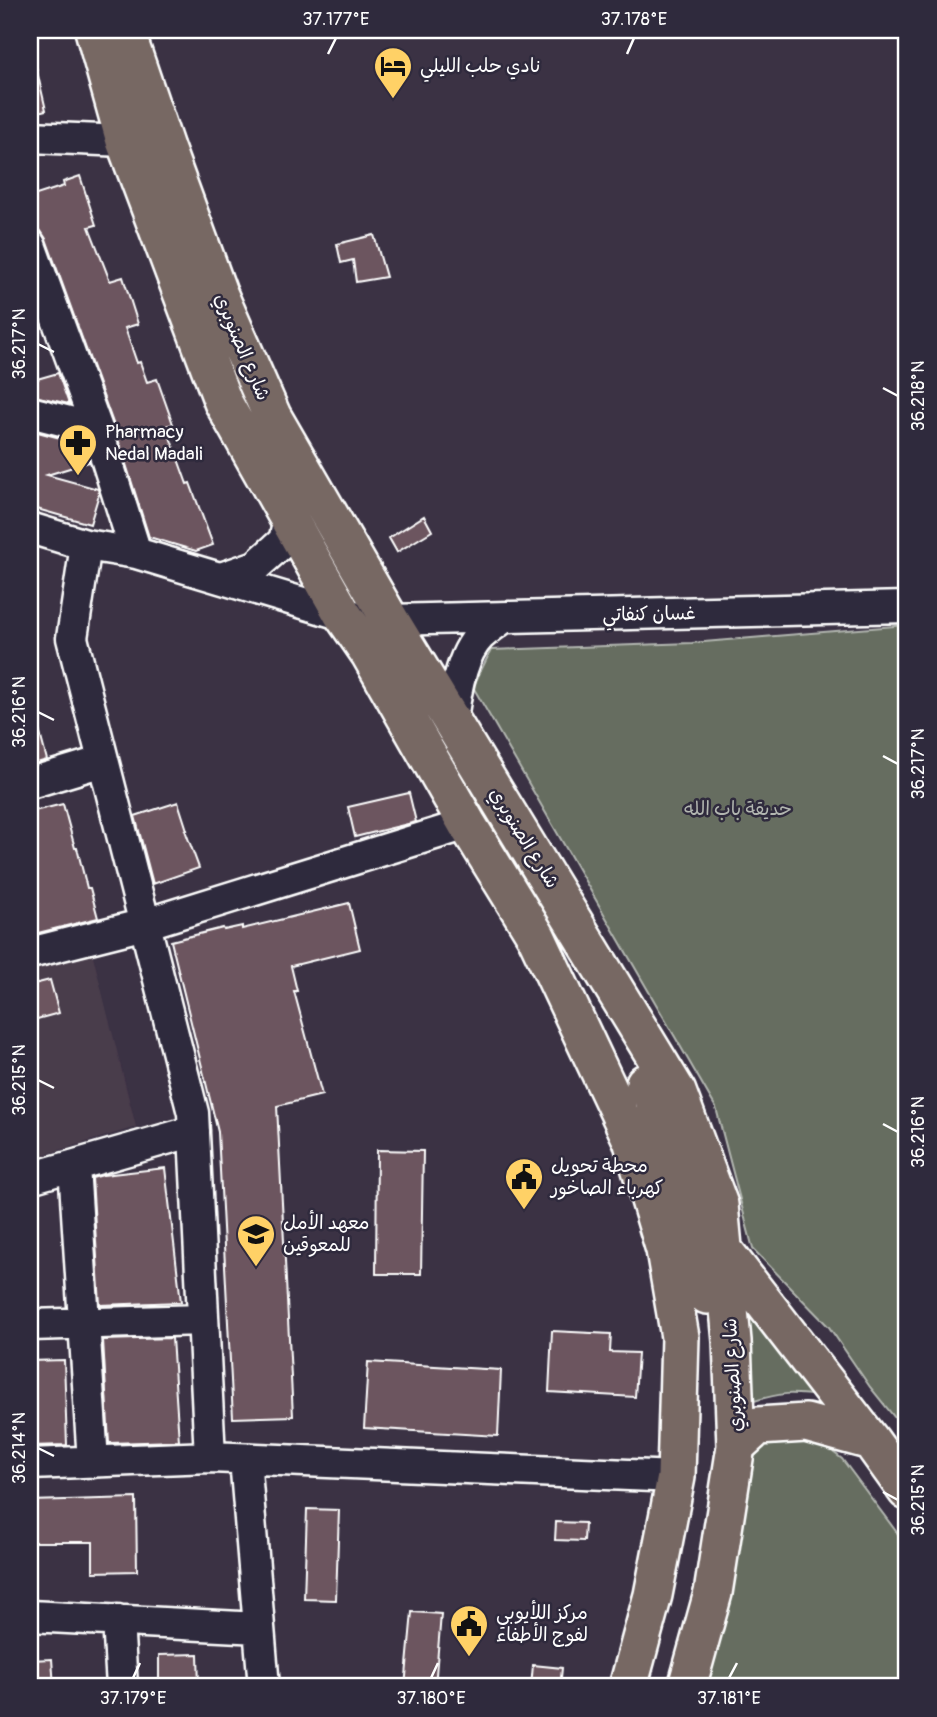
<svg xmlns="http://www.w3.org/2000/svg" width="937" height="1717" viewBox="0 0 937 1717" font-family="Pangolin,'Playpen Sans Arabic',sans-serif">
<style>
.built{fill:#4a3c4c}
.green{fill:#666d60;stroke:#b2b6b0;stroke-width:2}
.building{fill:#6c545e;stroke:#fff;stroke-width:2}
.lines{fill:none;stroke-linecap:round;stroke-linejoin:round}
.minor-casing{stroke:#fff;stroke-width:35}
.major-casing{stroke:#fff;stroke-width:42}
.minor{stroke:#2f2a3d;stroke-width:30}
.major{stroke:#776864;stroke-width:37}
.ticks{fill:none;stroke:#fff;stroke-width:2.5}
.labels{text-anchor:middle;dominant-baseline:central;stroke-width:5;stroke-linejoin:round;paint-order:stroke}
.poi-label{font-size:19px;fill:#fff;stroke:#2f2a3d;text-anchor:start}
.street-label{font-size:19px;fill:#fff;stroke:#2f2a3d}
.park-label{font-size:19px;fill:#b2b6b0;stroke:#2f2a3d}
.neatline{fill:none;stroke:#fff;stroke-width:2.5}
.ticks-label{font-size:18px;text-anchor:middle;fill:#fff}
</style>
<rect width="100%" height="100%" fill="#3b3244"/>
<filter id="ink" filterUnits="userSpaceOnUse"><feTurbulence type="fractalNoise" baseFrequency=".0143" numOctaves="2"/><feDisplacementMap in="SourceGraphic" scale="14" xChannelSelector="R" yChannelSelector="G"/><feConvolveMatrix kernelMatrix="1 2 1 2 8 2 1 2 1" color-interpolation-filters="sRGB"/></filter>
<g filter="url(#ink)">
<path class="built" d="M92,952L136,1127L30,1159V969Z"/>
<path class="green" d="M907,625V1433L870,1387L829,1327L753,1249L716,1108L473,687L491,650L692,643Z
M745,1295L825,1397C792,1392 782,1392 751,1402Z
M774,1439L820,1442L842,1459L907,1546V1687H701L748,1469L756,1454Z"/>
<path class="building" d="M30,67H36L46,110L30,114Z
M80,176L96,225L89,227L110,281L123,277L138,324L125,328L137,363L140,362L147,382L157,379L173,424L166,426L187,484L190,483L213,545L196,551L149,537L113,423L46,239L41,231L30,228V203L35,201L33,196L64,186L63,182Z
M374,235L386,277L356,282L353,260L341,263L337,244Z
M58,373L69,404L30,395V381Z
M30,430L83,444L89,462L47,475L98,489L99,494L90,524L30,507Z
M424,516L432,531L397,552L389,538Z
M30,715H35L47,760L30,765Z
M409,793L416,822L355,837L348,807Z
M178,802L187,830H185L199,868L153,884L135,816Z
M63,804L75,848H77L87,888H90L98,918L30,935V812Z
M349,903L360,949L291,966L297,991H294L322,1095L277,1106L293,1416L233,1418L218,1132L171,941L223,928L224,930L242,926V929Z
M50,980L59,1013L30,1021V985Z
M377,1150L423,1151L421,1274H376Z
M165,1168L181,1302L100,1305L92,1178L103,1175Z
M552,1331L611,1334L610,1352L638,1353L635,1397L549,1392Z
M172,1338L179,1441L109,1443L103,1340Z
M64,1360L67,1445L30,1446V1361Z
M368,1362L501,1370L498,1436L364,1428Z
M136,1498L137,1571L93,1572V1542H30V1501Z
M307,1509L339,1510L336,1600L304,1599Z
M556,1522L585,1523L584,1541L555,1540Z
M412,1612L441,1614L435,1687H405Z
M198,1654L199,1687H159V1655Z
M52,1659L54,1687H30V1660Z
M533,1665L562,1668L560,1687H531Z"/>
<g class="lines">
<defs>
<path id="minor" d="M30,137L125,141
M30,245L97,429L136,553
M30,412L97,429
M30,528L86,545L136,553L343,615L390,620L907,607
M86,545L72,638L193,1113L210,1457
M221,578L256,566L284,541L289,520
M452,722C455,695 461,655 480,636C487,629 495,624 503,618
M30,783L103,761
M30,953L145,924L467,824
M74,1166L93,1462
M30,1178L194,1131
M30,1325L203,1320
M245,1459L264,1687
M30,1464L210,1457L676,1477
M30,1616L259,1628
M118,1620L122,1687"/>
<path id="major" d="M94,30L125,141L223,402L343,615L370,654L467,824L536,936L632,1140L665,1250L680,1337L676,1477L653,1595L628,1687
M125,30L165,148L218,293L272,416L390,620L677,1092L719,1205L732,1341L736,1446L713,1593L687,1687
M645,1083L654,1099L696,1233L707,1295
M725,1252L871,1441L907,1491
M736,1446L758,1426L806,1423L871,1441"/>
</defs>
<use href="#minor" class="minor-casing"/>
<use href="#major" class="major-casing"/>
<use href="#minor" class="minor"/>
<use href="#major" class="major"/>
</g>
</g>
<path class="ticks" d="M328,54L336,38M627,54L634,38M38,344L54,352M883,388L898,396M38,712L54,720M883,756L898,764M38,1080L54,1088M883,1124L898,1132M38,1448L54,1456M883,1492L898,1500M133,1678L140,1663M431,1678L438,1663M729,1678L737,1663"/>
<defs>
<symbol id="hotel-pin" viewBox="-11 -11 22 30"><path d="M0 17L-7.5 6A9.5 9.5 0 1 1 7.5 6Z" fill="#ffd166" stroke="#2f2a3d"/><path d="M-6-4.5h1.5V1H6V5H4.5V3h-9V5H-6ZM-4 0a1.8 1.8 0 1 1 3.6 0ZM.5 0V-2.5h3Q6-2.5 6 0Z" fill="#111"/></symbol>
<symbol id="pharmacy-pin" viewBox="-11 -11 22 30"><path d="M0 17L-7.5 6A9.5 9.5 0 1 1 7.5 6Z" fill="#ffd166" stroke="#2f2a3d"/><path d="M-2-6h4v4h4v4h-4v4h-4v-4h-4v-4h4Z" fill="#111"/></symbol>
<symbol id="civic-pin" viewBox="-11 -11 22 30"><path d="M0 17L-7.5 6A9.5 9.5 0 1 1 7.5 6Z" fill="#ffd166" stroke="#2f2a3d"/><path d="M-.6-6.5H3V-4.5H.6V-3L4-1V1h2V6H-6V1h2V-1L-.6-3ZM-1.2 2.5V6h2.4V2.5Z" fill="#111"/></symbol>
<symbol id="school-pin" viewBox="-11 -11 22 30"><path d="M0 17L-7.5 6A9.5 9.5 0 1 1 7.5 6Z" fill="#ffd166" stroke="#2f2a3d"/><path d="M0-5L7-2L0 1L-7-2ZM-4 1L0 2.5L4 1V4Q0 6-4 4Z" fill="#111"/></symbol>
</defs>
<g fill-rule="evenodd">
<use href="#hotel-pin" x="371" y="44" width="44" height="60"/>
<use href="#pharmacy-pin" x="56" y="421" width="44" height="60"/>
<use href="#civic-pin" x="502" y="1155" width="44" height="60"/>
<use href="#school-pin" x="234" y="1212" width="44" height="60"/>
<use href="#civic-pin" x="447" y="1602" width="44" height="60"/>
</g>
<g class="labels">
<g class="poi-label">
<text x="420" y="66">نادي حلب الليلي</text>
<text x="105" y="432">Pharmacy<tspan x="105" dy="22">Nedal Madali</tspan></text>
<text x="551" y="1166">محطة تحويل<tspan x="551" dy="22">كهرباء الصاخور</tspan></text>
<text x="283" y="1223">معهد الأمل<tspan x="283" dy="22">للمعوقين</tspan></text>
<text x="496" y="1613">مركز اللأيوبي<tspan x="496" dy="22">لفوج الأطفاء</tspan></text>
</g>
<g class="street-label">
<text transform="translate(242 347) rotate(67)">شارع الصنوبري</text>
<text transform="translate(649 614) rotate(-1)">غسان كنفاتي</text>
<text transform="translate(524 838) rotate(58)">شارع الصنوبري</text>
<text transform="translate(733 1375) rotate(-93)">شارع الصنوبري</text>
</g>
<g class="park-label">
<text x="738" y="809">حديقة باب الله</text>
</g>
</g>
<rect width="937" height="1717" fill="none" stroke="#2f2a3d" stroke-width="77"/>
<rect x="38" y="38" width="860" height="1640" class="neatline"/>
<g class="ticks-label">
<text x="336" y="25">37.177°E</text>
<text x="634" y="25">37.178°E</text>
<text transform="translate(19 344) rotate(-90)" y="6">36.217°N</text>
<text transform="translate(918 396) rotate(-90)" y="6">36.218°N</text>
<text transform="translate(19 712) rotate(-90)" y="6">36.216°N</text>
<text transform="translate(918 764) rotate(-90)" y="6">36.217°N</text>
<text transform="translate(19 1080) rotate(-90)" y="6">36.215°N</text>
<text transform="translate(918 1132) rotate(-90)" y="6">36.216°N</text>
<text transform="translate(19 1448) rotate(-90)" y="6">36.214°N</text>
<text transform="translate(918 1500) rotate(-90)" y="6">36.215°N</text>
<text x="133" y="1704">37.179°E</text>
<text x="431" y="1704">37.180°E</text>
<text x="729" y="1704">37.181°E</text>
</g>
</svg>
